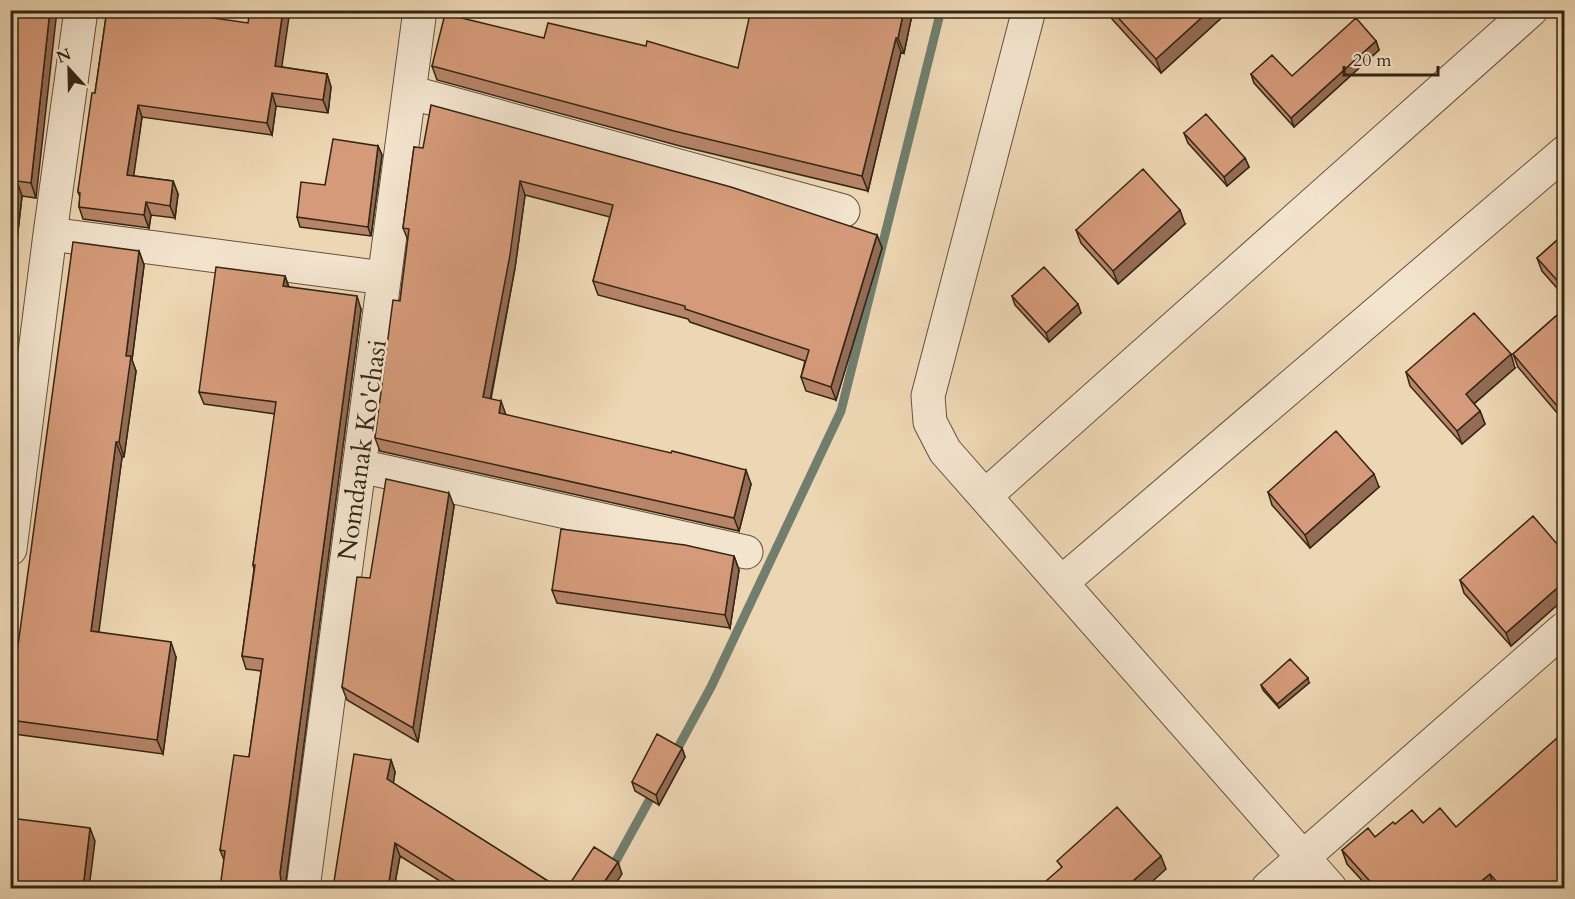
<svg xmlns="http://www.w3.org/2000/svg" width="1575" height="899" viewBox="0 0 1575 899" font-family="Cardo,serif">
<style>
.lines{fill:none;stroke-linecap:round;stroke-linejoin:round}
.stream{stroke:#717e6d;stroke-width:9}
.street-casing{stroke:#62523c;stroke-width:35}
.street{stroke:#f3e4ce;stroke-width:33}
.wall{fill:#b68468;stroke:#332614;stroke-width:1.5}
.shaded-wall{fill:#946c55;stroke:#332614;stroke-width:1.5}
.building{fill:#d49a79;stroke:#332614;stroke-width:1.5}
.labels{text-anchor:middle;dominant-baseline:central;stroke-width:5;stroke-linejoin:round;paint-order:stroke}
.street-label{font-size:26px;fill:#332614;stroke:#f3e4ce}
</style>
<rect width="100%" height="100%" fill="#edd6b3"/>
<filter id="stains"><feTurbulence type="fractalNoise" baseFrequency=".00333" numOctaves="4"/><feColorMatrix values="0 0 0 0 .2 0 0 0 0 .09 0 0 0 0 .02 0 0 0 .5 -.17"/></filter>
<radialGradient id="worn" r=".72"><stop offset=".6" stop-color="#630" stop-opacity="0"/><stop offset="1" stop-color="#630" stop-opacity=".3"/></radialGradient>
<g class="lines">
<path class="stream" d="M674,755L711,687L841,411L941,10
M601,888L656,788"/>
<defs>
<path id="street" d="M1029,10L928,396L930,422L945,451L1330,888
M409,92L843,211
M50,234L384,278
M360,466L746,552
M985,496L1531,10
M10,549L50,234L81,10
M1061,583L1564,153
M303,888L420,10
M1268,888L1564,629"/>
</defs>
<use href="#street" class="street-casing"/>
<use href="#street" class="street"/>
</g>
<path class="wall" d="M10,10L36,198L22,196L10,301Z
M107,10H186L185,14L282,67L327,74L331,87L328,113L276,106L272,135L142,117L133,176L173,181L178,194L175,218L151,215L149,228L83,219L79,207L80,197L78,192L95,93Z
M759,10H913L904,53L901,52L868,191L680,146L437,80L432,66L544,38L738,68Z
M1108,10H1230L1161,73L1112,19Z
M1376,41L1379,50L1294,127L1254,83L1251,74L1292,76Z
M1184,133L1245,158L1249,167L1227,186L1188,143Z
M378,146L382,155L371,236L300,227L297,217L325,185Z
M414,147L877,235L882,248L836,400L806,391L801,377L805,361L690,322L688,319L598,295L593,281L610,217L525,195L515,268L491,399L506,415L751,484L739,531L380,451L375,438L400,301L408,240L403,228Z
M1185,224L1118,284L1081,243L1076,230Z
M1564,234V296L1542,271L1537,258Z
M139,251L144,265L132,360L136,371L124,457H122L98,632L176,657L163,754L14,734L10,725V704Z
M285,276L289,287L361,309L284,886L224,860L220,850L249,757L261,671L246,669L242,656L254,569L253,565L275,414L204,404L199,392Z
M1012,296L1081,313L1049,342L1015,305Z
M1564,309V421L1518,367L1513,354Z
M1515,368L1474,404L1480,411L1485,424L1462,444L1410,386L1406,372Z
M1379,487L1310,548L1272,505L1268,492Z
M454,506L418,742L347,700L342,687L370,578Z
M1564,552V599L1511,646L1464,593L1460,580Z
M734,556L739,570L730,628L557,603L552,590Z
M1309,683L1279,708L1263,690L1261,685Z
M682,748L685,757L659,805L635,791L632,782Z
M391,760L395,772L393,783L559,888H451L400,856L394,888Z
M1423,823L1564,888H1495L1494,887L1493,888H1369L1347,864L1342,850L1375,837L1395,824Z"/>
<path class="shaded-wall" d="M50,10H57L36,198L31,183Z
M179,10H186L183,26L179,13Z
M283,10H290L280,79L275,66Z
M904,10H913L904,53L898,38Z
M1210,10H1230L1161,73L1156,59Z
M1424,10H1431L1426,15Z
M896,38L901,52L868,191L862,176Z
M1376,41L1379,50L1294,127L1291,118Z
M327,74L331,87L328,113L323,100Z
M272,93L276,106L272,135L267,123Z
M138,105L142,117L132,188L127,175Z
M378,146L382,155L371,236L368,227Z
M1245,158L1249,167L1227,186L1224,177Z
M17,181L22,196L10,301V237Z
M173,181L178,194L175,218L170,206Z
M520,181L525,195L515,268L488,411L483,397Z
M146,202L151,215L149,228L144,215Z
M1180,210L1185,224L1118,284L1113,271Z
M877,235L882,248L836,400L831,387Z
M139,251L144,265L132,360L136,371L124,457L119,442L126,356Z
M285,276L289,289L283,286Z
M357,296L361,309L285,888H283L281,882L280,873Z
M1078,304L1081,313L1049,342L1046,333Z
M1511,354L1515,368L1470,407L1466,394Z
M501,401L506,415L499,413Z
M1480,411L1485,424L1462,444L1457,431Z
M116,442L122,457L97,646L91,631Z
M746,470L751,484L739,531L734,518Z
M1374,474L1379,487L1310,548L1305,535Z
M449,493L454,506L418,742L413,728Z
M734,556L739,570L730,628L725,615Z
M1564,582V599L1511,646L1506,633Z
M171,642L176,657L163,754L157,740Z
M1308,678L1309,683L1279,708L1277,704Z
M682,748L685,757L659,805L656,795Z
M391,760L395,772L392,792L387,779Z
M90,828L95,841L89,888H83Z
M395,843L400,856L394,888H388Z
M1161,856L1166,869L1145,888H1125Z
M618,862L622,874L613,888H600Z
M1490,874L1494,887L1493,888H1473Z"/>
<path class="building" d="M10,10H50L31,183L17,181L10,237Z
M107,10H179V13L248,23L250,10H283L275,66L327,74L323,100L272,93L267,123L138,105L127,175L173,181L170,206L146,202L144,215L79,207L80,193L78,192V190L92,93H95Z
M759,10H904L898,38H896L862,176L674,131L432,66L445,14L544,38L548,23L646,46L647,41L738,68L750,14L757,16Z
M1111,10H1210L1156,59Z
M1356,18L1376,41L1291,118L1251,74L1272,55L1292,76Z
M431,105L731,187L877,235L831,387L801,377L809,350L685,309V306L593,281L613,205L520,181L510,255L483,397L501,401L499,413L671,453L672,451L746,470L734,518L375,438L393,300L400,301L409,229L403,228L414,147L423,148Z
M1206,114L1245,158L1224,177L1184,133Z
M333,139L378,146L368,227L297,217L301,182L325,185Z
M1143,169L1180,210L1113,271L1076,230Z
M1564,234V288L1537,258Z
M73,242L139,251L126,356H131L119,442H116L91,631L171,642L157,740L10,720V704Z
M216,267L285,276L283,286L357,296L280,873L281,882L284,886V888H220L225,851L220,850L234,755L249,757L263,659L242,656L255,565H253L276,402L199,392Z
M1044,267L1078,304L1046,333L1012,296Z
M1564,309V414L1513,354Z
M1474,313L1511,354L1466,394L1480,411L1457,431L1406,372Z
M1336,431L1374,474L1305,535L1268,492Z
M386,479L449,493L413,728L342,687L357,577L370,578Z
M1533,516L1564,552V582L1506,633L1460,580Z
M561,529L685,545L734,556L725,615L552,590Z
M1290,659L1308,678L1277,704L1261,685Z
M1564,732V888H1502L1490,874L1473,888H1376L1342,850L1368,828L1375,837L1393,822L1395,824L1412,810L1423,823L1440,808L1456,827Z
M657,734L682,748L656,795L632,782Z
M354,754L391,760L387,779L559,888H466L395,843L388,888H333Z
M1117,807L1161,856L1125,888H1038L1062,867L1057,861Z
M10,818L90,828L83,888H10Z
M594,847L618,862L600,888H567Z"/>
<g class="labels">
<g class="street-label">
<text transform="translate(362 450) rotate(-82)">Nomdanak Ko'chasi</text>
</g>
</g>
<rect width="1575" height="899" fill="none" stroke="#edd6b3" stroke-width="36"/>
<rect x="12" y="12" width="1551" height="875" fill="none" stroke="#332614" stroke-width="3"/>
<rect x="18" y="18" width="1539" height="863" fill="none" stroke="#332614" stroke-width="1.5"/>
<g transform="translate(69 69) rotate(338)" stroke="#f3e4ce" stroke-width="4.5" paint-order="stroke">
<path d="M0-4.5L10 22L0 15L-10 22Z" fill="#332614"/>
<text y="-9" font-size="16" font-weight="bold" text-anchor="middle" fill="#332614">N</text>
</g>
<path d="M1344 66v9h94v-9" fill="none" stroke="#332614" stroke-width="3"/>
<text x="1353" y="66" font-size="18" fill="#332614" stroke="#f3e4ce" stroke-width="4.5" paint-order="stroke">20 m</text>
<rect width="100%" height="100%" filter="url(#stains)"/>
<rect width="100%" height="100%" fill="url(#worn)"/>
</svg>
